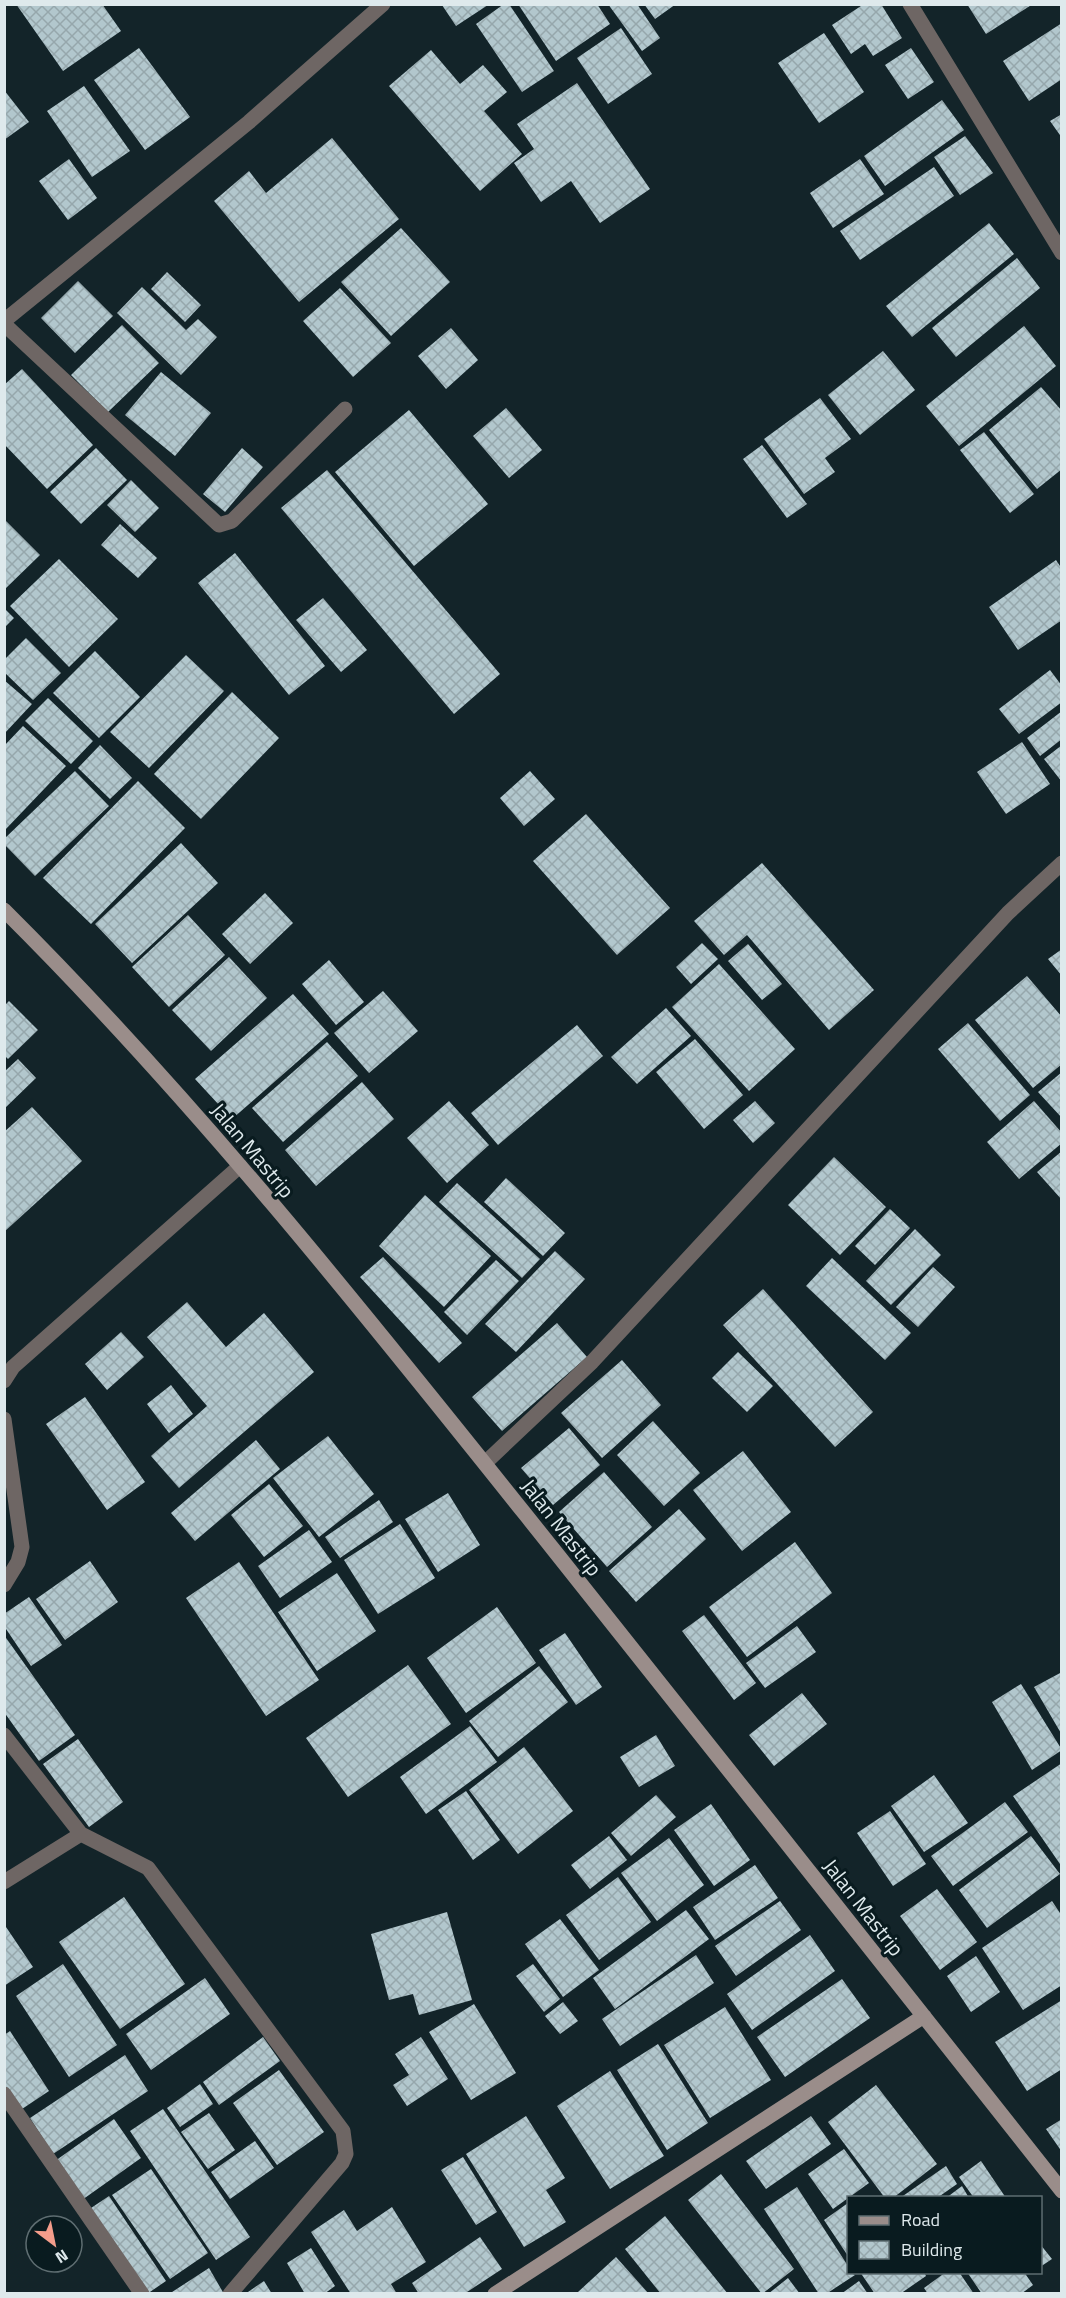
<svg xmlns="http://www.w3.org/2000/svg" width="1066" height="2298" viewBox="0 0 1066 2298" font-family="'Titillium Web',sans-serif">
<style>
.building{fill:url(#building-cross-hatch)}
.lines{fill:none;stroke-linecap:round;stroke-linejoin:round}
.street{stroke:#6e6664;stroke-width:15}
.secondary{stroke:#9a8d8a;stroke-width:15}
.labels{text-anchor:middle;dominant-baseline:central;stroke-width:6;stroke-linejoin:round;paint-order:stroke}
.street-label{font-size:21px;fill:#dee9ec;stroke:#091b1f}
</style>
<defs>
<pattern id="building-cross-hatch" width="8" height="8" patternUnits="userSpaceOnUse" patternTransform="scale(1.5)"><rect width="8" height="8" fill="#b2c7cd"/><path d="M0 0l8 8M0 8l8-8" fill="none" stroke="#96a7ac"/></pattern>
</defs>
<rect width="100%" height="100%" fill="#132429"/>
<path class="building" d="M16,4H102L121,31L63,71Z
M504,4H509L554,71L522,92L476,24Z
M518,4H597L610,24L556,61Z
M608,4H637L660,38L642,51Z
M644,4H676L655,19Z
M864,4H881L902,38L873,56L865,44L851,54L832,25Z
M967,4H1033L986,34Z
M442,5H488L456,26Z
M1062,23V79L1029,101L1003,61Z
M621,28L652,74L608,104L577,58Z
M824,33L864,92L819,123L778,63Z
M139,48L190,117L145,150L94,80Z
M911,48L934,82L908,99L885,65Z
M431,50L460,84L483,65L507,92L484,111L522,154L480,191L389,86Z
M577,83L650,189L600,223L571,181L541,202L514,163L534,149L517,124Z
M84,86L130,151L92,177L47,111Z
M4,90L29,122L4,140Z
M942,100L964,130L885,186L864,156Z
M1062,114V138L1050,121Z
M965,136L993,173L960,195L934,157Z
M332,138L399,219L299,302L214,201L249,171L266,193Z
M69,159L97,198L68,220L39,181Z
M860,159L884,194L833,228L810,193Z
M934,167L954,196L860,260L840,231Z
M989,223L1014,254L912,337L886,306Z
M401,228L450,282L391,336L341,282Z
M1017,258L1040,288L956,357L932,328Z
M167,272L201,305L185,322L151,289Z
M78,281L113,316L75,353L41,318Z
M142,287L186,330L198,319L217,337L181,375L117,313Z
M340,288L391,343L353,377L303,321Z
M122,325L159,363L108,412L71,375Z
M1024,326L1056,366L959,446L926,406Z
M451,328L478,360L446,389L418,356Z
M883,351L915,390L860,435L828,395Z
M22,369L93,445L47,489L4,444V385Z
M161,372L211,413L175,456L125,415Z
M1041,387L1062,411V469L1037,489L989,430Z
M820,398L851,439L825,458L835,472L804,494L764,439Z
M506,408L542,450L509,478L473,436Z
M409,410L488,504L414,566L335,472Z
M984,432L1034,494L1010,513L960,450Z
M762,445L807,504L787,518L743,459Z
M96,448L127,480L81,524L50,492Z
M242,448L263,467L225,512L203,494Z
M327,470L500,674L454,714L281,508Z
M131,480L159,508L135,532L107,505Z
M4,519L40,555L4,590Z
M120,524L157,558L138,578L101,545Z
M235,553L325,666L289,695L198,583Z
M59,559L118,619L69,667L10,606Z
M1056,560L1062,569V620L1018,650L989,607Z
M323,598L367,650L341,672L296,620Z
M4,608L14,618L4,628Z
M26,638L61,673L33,700L4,672V660Z
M95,651L140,697L99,738L53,693Z
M186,655L224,691L149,768L110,732Z
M1050,670L1062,686V702L1019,734L999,709Z
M4,680L32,704L4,734Z
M232,692L279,738L201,819L154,774Z
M48,698L93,741L71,764L25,721Z
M1062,711V739L1040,756L1027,738Z
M23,726L66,766L5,830V745Z
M1022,742L1050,784L1006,814L977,772Z
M100,745L132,778L110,799L78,768Z
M1062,745V782L1044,759Z
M75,771L109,806L35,876L4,844V839Z
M530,771L555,799L524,826L500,798Z
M138,781L185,828L91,924L43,878Z
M586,814L670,908L617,955L533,861Z
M181,843L218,883L132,963L95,924Z
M762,863L874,990L829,1030L747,935L724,955L694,921Z
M265,893L293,923L250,964L222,934Z
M188,915L225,955L169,1007L132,967Z
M702,943L718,959L691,984L676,967Z
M748,944L782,984L762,1000L728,961Z
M1062,949V976L1048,959Z
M229,957L267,998L211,1051L172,1010Z
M329,960L364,1002L336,1025L302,984Z
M719,964L795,1049L749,1091L672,1007Z
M1027,976L1062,1017V1064L1033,1088L975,1020Z
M383,991L418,1031L369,1073L334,1033Z
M293,994L329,1034L232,1119L195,1079Z
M9,1001L38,1030L8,1059L4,1055V1006Z
M666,1008L691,1036L637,1084L611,1057Z
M968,1023L1030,1095L1000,1121L938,1049Z
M577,1025L603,1056L498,1145L471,1113Z
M695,1039L743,1095L704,1129L656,1072Z
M327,1042L358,1076L283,1142L252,1108Z
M18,1059L36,1078L4,1109V1072Z
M1062,1072V1118L1038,1092Z
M362,1082L394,1119L316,1186L285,1150Z
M449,1101L489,1145L447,1183L407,1138Z
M755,1101L775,1123L753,1143L733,1120Z
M1034,1101L1062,1133V1143L1019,1179L987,1142Z
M32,1107L82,1161L4,1232V1132Z
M1062,1151V1200L1037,1172Z
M834,1157L886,1207L840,1255L788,1205Z
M506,1178L565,1233L543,1256L484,1202Z
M457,1183L540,1259L522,1278L439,1202Z
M425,1195L491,1256L444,1307L379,1246Z
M890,1209L910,1228L875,1265L855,1246Z
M915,1229L941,1255L891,1305L866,1281Z
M555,1251L585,1279L516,1352L485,1324Z
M383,1257L462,1343L439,1363L360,1277Z
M832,1258L911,1333L885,1360L806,1286Z
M496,1260L519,1281L467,1335L444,1312Z
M933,1267L955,1287L918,1327L896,1307Z
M763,1289L873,1412L835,1447L723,1325Z
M187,1302L226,1347L264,1313L314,1372L179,1488L151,1456L207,1406L147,1337Z
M557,1323L587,1357L502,1431L472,1397Z
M121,1332L144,1357L107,1390L85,1364Z
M738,1352L773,1386L747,1412L712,1378Z
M622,1360L661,1405L602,1458L561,1413Z
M171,1385L193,1414L169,1433L147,1404Z
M85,1397L145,1482L107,1510L46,1424Z
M653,1421L700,1473L664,1506L617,1455Z
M569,1428L600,1465L553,1505L521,1468Z
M328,1436L374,1494L319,1537L273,1478Z
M256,1440L280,1469L195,1541L171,1513Z
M743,1451L791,1512L742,1551L693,1490Z
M604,1472L652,1527L607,1567L559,1512Z
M269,1484L303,1526L264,1557L231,1515Z
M448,1493L480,1545L438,1572L405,1519Z
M379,1500L393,1522L340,1558L325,1537Z
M679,1509L706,1539L636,1602L609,1571Z
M400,1524L435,1578L378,1614L344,1560Z
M309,1530L332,1562L280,1598L258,1566Z
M795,1542L832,1593L747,1657L709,1607Z
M90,1561L118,1602L65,1640L36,1599Z
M239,1562L319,1680L266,1716L186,1598Z
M337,1573L376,1631L317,1671L278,1612Z
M29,1597L62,1645L31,1666L4,1626V1614Z
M497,1607L536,1663L466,1713L427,1658Z
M704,1615L756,1683L734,1700L682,1631Z
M797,1626L816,1652L765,1688L746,1663Z
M565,1633L602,1687L576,1705L539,1650Z
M4,1635L75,1735L39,1761L4,1712Z
M408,1665L451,1724L348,1797L306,1738Z
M539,1666L568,1702L498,1757L469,1721Z
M1062,1672V1735L1034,1687Z
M1021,1684L1062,1750L1032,1770L992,1702Z
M802,1693L827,1724L774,1766L749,1735Z
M470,1726L497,1762L426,1814L400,1777Z
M656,1735L675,1766L639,1787L620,1757Z
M78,1739L123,1802L89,1827L43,1764Z
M524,1747L573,1811L518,1854L469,1790Z
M1062,1763V1867L1013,1796Z
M934,1775L968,1823L924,1852L891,1806Z
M466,1791L500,1840L473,1860L438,1810Z
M656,1795L676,1817L631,1856L611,1833Z
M1005,1802L1028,1832L953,1886L931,1856Z
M711,1804L750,1860L714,1886L674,1830Z
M890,1811L926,1864L893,1886L857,1833Z
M609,1836L627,1860L590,1889L571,1865Z
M1031,1836L1060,1874L987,1928L959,1890Z
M669,1838L704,1885L657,1921L621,1873Z
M755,1865L778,1898L715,1940L693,1907Z
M618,1877L651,1922L599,1960L566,1915Z
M937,1889L977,1942L940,1970L900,1916Z
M124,1897L185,1984L120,2029L59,1942Z
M780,1901L801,1930L736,1976L715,1946Z
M1052,1901L1062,1916V1985L1023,2010L982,1948Z
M686,1910L709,1939L615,2009L593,1978Z
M447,1912L472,2000L419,2015L413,1994L389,2000L371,1934Z
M560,1919L599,1970L563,1997L525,1944Z
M4,1924L33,1967L4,1986Z
M810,1935L835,1971L752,2030L727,1994Z
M696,1955L714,1983L620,2046L602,2019Z
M976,1956L1000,1992L971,2012L947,1976Z
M63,1964L117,2045L69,2077L16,1996Z
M533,1964L560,1999L544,2012L516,1976Z
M205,1978L230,2014L151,2070L126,2034Z
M842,1979L870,2018L785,2077L757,2037Z
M1062,2000V2069L1027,2091L995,2042Z
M563,2002L578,2021L560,2034L545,2016Z
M474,2004L516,2073L471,2100L429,2032Z
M725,2007L771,2080L710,2118L664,2045Z
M10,2031L49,2091L19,2111L4,2089V2035Z
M263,2037L280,2061L219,2105L203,2082Z
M421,2037L448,2079L407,2106L393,2085L409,2075L395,2054Z
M658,2044L708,2123L667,2150L617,2070Z
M125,2055L148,2091L53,2154L30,2118Z
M279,2070L324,2132L277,2165L233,2103Z
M610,2071L664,2156L610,2189L557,2106Z
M200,2084L213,2104L180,2127L167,2108Z
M876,2085L937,2164L893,2198H885L828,2122Z
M163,2109L250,2237L216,2260L130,2131Z
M209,2113L235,2150L208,2169L181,2132Z
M526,2116L565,2178L546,2190L566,2222L524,2247L466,2154Z
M811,2116L831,2144L766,2189L746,2161Z
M114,2119L141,2158L82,2200L55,2161Z
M1062,2119V2152L1046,2129Z
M255,2141L274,2168L230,2199L211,2172Z
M844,2149L869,2183L833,2209L808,2174Z
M463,2157L497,2212L476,2225L441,2170Z
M981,2161L1006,2198H974L959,2177Z
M946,2166L957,2184L937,2198H900Z
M151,2169L208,2253L170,2279L112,2195Z
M721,2174L794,2269L762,2294L688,2200Z
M962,2186L969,2198H946Z
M797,2187L848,2266V2272L855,2275L826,2294H819L764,2209Z
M109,2196L166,2281L147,2294L88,2210Z
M848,2203V2256L824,2220Z
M392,2207L426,2262L391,2284L397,2294H351L311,2232L344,2210L357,2231Z
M665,2216L728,2294H661L625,2249Z
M480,2237L502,2269L464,2294H419L412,2283Z
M1040,2244L1052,2259L1040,2267Z
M311,2248L335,2286L324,2294H305L287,2263Z
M616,2257L649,2294H580L578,2292Z
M209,2268L224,2294H169Z
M860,2272H924L926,2276L900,2294H875Z
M946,2272H959L974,2294H928L924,2288Z
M967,2272H1024L1033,2285L1021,2294H982Z
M788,2278L800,2294H768Z
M264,2281L272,2294H245Z
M859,2281L868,2294H841Z"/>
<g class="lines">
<path class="street" d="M910,4L1062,253
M4,321L249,122L383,4
M4,324L219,525L232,521L345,409
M4,1381L13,1367L240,1166
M4,1419L22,1547L18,1562L4,1585
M485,1463L592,1362L1008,913L1062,863
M4,1735L81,1834L148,1868L343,2131L346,2154L342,2163L230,2294
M4,1882L81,1834
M4,2094L142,2294"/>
<path class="secondary" d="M4,910C203,1108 378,1330 553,1549C723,1763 893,1976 1062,2191
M495,2294L924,2016"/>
</g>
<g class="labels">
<g class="street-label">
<text transform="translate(253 1150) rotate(50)">Jalan Mastrip</text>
<text transform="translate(562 1527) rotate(52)">Jalan Mastrip</text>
<text transform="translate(864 1907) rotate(52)">Jalan Mastrip</text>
</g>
</g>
<rect width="1066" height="2298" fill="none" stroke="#dee9ec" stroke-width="12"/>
<rect x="847" y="2196" width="195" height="78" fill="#091b1f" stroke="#5e6d71" stroke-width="1.5"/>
<rect x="859" y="2216" width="30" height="9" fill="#9a8d8a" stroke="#5e6d71" stroke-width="1.5"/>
<text x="901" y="2226" font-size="18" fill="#dee9ec">Road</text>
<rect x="859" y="2241" width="30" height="18" fill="url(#building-cross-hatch)" stroke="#5e6d71" stroke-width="1.5"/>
<text x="901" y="2256" font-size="18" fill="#dee9ec">Building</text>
<g transform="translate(54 2244) rotate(148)"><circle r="28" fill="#091b1f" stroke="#5e6d71" stroke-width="1.5"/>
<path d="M0-4.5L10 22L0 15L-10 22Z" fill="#f49d8b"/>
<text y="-9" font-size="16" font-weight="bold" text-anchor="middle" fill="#dee9ec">N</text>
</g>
</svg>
